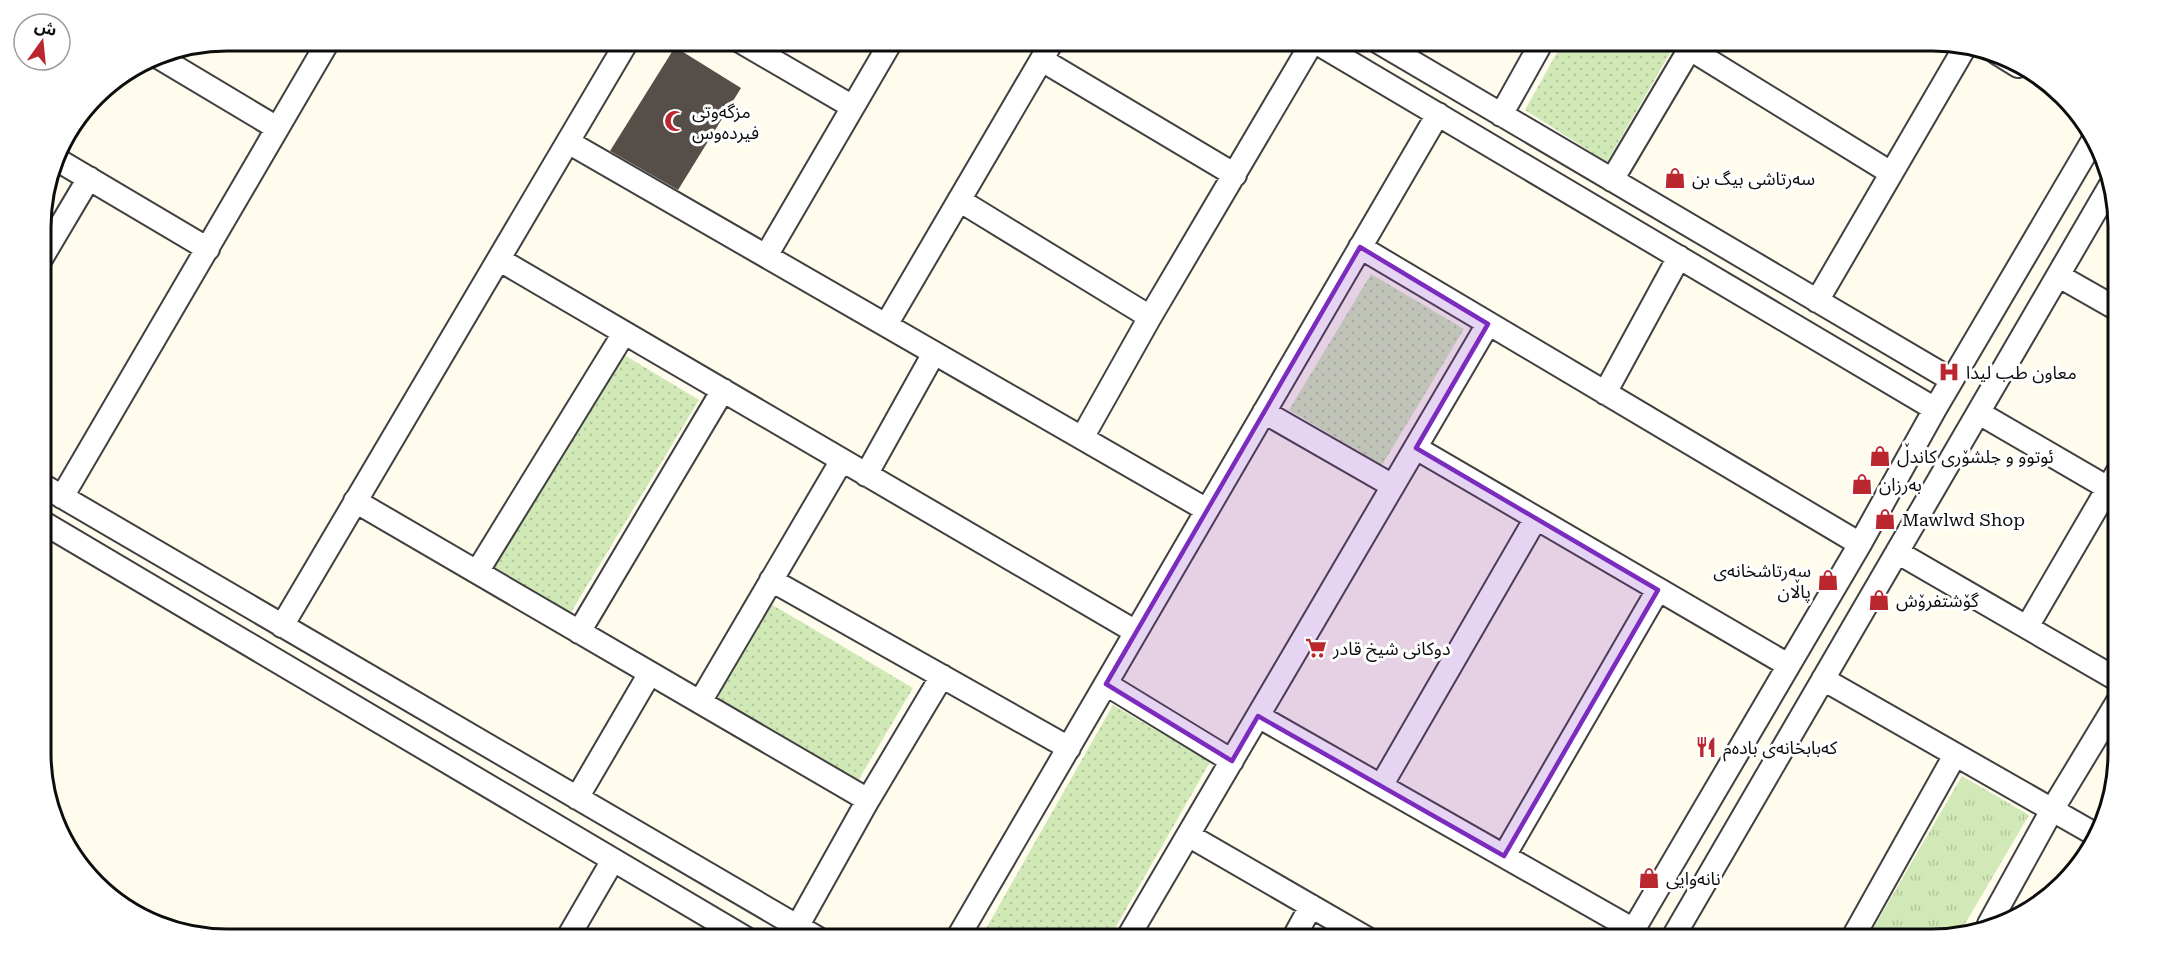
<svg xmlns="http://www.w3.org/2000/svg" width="2159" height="980" viewBox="0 0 2159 980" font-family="'Roboto Serif','Noto Sans Arabic',serif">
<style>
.park{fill:url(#park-tufts)}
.garden{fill:url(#garden-dots)}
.building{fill:#564e49}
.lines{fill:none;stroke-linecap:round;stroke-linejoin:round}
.minor-casing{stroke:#404040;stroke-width:26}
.minor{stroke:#fff;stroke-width:22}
.marked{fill:#7b2cbf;fill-opacity:0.2;stroke:#7b2cbf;stroke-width:4.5;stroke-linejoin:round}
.labels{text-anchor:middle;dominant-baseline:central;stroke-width:6;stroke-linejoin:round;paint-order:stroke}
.poi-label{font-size:18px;fill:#0d0d0d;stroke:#fff;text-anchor:start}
.rim{fill:none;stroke:#0d0d0d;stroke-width:3}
</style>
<defs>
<pattern id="park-tufts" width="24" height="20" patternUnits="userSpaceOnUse" patternTransform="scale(1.5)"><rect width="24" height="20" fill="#d1e9b7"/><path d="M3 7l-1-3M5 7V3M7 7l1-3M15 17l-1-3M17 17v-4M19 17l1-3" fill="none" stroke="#b2c79c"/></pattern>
<pattern id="garden-dots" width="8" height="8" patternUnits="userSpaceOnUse" patternTransform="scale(1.5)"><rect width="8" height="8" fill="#d1e9b7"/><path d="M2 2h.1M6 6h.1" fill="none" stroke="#b2c79c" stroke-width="1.8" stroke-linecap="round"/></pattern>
</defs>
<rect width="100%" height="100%" fill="#fffbed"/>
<path class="park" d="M1962,776L2029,815L1959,934L1944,939H1867Z"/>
<path class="garden" d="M1564,40L1677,41L1607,162L1525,110Z
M1371,274L1464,329L1382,465L1289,410Z
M621,353L699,400L570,614L492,566Z
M771,604L913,688L858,781L716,700Z
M1113,705L1210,762L1109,939H980Z"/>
<path class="building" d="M675,47L741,88L678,190L610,151Z"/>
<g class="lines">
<defs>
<path id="minor" d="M738,40L853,107
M1312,40L1935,409
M1375,40L1952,380
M1690,49L1891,173
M1997,53L2018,66
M155,55L277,128
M1042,60L1235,175
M1501,115L1543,40
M568,142L1207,510
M56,159L208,249
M1612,180L1695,40
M959,200L1150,317
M1360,247L1860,544
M766,256L892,40
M41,259L89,178
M500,260L1136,632
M2059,276L2117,309
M1817,301L1965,47
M886,325L1053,40
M1605,393L1679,257
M1264,412L1393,486
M1979,413L2108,488
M1082,438L1150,317L1313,41
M1416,448L1788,665
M866,475L934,353
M42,485L819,939
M62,497L329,40
M355,501L868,800
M42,522L747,939
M1897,552L2118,680
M477,572L624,333
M771,580L1069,748
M282,626L628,40
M2027,627L2118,471
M579,632L723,390
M1823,679L2098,836
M1106,684L1232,761
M700,702L842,460
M1258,716L1634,930
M1381,786L1536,518
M577,798L650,673
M1188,835L1368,939
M1504,856L1658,590
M1989,924L2052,810L2118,701
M797,927L868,800L942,676
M567,939L613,860
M957,939L1438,114
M1127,939L1488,324
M1293,939L1311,906
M1628,939L1860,544L1935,409L2092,142
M1672,939L2110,186
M1852,939L1955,755"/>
</defs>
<use href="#minor" class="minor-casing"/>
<use href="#minor" class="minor"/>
</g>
<path class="marked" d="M1360,247L1488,324L1416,448L1658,590L1504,856L1258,716L1232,761L1106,684Z"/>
<defs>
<symbol id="mosque-bare" viewBox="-9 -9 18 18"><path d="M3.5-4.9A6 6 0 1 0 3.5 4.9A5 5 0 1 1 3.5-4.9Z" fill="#bb272f" stroke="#fff" stroke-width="2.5" paint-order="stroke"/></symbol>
<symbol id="shop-bare" viewBox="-9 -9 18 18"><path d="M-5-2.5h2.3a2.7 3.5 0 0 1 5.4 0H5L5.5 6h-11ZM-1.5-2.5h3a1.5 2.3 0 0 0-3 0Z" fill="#bb272f" stroke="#fff" stroke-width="2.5" paint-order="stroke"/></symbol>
<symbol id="hospital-bare" viewBox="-9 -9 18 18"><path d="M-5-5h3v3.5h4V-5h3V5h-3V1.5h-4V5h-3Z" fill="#bb272f" stroke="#fff" stroke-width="2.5" paint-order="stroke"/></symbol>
<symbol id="supermarket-bare" viewBox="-9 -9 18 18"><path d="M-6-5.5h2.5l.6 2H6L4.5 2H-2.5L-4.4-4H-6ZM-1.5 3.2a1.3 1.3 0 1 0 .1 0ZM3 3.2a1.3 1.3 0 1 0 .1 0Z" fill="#bb272f" stroke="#fff" stroke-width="2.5" paint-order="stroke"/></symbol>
<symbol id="restaurant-bare" viewBox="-9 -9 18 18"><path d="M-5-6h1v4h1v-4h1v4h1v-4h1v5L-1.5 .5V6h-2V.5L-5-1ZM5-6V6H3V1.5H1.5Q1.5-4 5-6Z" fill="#bb272f" stroke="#fff" stroke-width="2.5" paint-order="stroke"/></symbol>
</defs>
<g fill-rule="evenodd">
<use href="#mosque-bare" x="660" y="106" width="30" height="30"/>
<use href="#shop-bare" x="1660" y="163" width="30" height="30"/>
<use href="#hospital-bare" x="1934" y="357" width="30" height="30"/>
<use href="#shop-bare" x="1865" y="441" width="30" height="30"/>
<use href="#shop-bare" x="1847" y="469" width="30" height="30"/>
<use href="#shop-bare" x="1870" y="504" width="30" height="30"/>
<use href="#shop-bare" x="1813" y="565" width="30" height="30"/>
<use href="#shop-bare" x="1864" y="585" width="30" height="30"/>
<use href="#supermarket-bare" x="1301" y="633" width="30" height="30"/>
<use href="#restaurant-bare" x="1691" y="732" width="30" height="30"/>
<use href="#shop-bare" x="1634" y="863" width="30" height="30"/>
</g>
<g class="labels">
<g class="poi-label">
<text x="692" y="111">مزگە‌وتی<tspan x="692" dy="21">فیردە‌وس</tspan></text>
<text x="1692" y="178">سەرتاشی بیگ بن</text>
<text x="1966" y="372">معاون طب لیدا</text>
<text x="1897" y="456">ئوتوو و جلشۆری کاندڵ</text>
<text x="1879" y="484">بەرزان</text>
<text x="1902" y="519">Mawlwd Shop</text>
<text x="1811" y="570" text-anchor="end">سەرتاشخانەی<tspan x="1811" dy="21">پاڵان</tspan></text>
<text x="1896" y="600">گۆشتفرۆش</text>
<text x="1333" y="648">دوکانی شیخ قادر</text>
<text x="1723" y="747">کەبابخانەی بادەم</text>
<text x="1666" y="878">نانەوایی</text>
</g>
</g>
<path d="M0 0H2159V980H0ZM227 51H1932A176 176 0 0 1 2108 227V753A176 176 0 0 1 1932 929H227A176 176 0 0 1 51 753V227A176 176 0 0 1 227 51Z" fill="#fff" fill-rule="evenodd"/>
<path class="rim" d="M227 51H1932A176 176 0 0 1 2108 227V753A176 176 0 0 1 1932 929H227A176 176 0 0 1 51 753V227A176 176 0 0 1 227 51Z"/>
<g transform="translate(42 42) rotate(15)"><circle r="28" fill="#ffffff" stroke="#9e9e9e" stroke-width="1.5"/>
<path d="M0-4.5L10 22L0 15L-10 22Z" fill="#bb272f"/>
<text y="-9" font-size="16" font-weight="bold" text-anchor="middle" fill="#0d0d0d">ش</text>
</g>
</svg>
